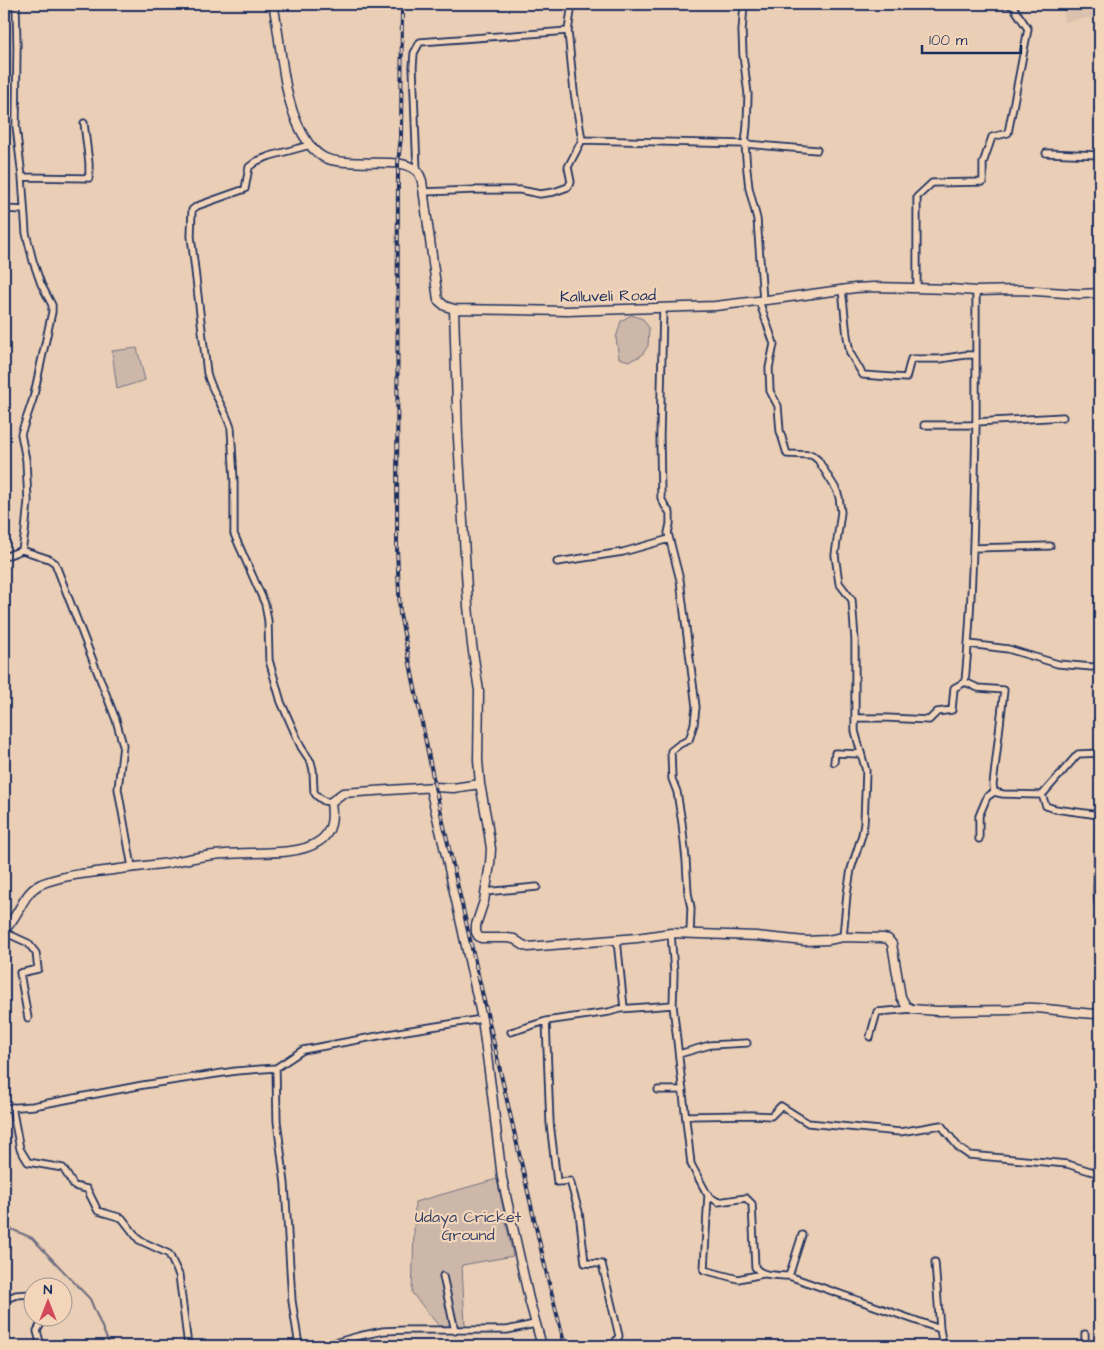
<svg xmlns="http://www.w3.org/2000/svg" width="1104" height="1350" viewBox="0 0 1104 1350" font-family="'Architects Daughter',sans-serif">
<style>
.built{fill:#dbc2af}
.green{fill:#ccb7a9;stroke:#747384}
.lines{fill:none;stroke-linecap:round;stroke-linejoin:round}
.stream{stroke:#6d6d80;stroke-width:2}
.street-casing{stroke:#1b2f5e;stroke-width:9}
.secondary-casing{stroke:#1b2f5e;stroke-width:11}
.street{stroke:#f3d5b9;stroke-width:5.5}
.secondary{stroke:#f3d5b9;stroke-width:8}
.rail-casing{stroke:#1b2f5e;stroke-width:4}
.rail{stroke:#f3d5b9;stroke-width:2;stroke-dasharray:5.5;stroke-linecap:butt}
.labels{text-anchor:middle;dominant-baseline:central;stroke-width:4.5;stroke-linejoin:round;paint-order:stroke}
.street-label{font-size:16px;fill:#1b2f5e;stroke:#f3d5b9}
.park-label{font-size:16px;fill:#364369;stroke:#f3d5b9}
</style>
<rect width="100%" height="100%" fill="#eaceb5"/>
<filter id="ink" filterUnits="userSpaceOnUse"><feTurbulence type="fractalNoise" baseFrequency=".02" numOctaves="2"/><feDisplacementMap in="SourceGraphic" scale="10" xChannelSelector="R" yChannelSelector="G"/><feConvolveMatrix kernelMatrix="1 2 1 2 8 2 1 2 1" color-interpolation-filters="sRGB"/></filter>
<g filter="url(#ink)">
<path class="built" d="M1064,4H1100V16L1063,22Z"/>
<path class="green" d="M631,315L643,319L649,328L648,346L641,356L629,361L619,358L616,338L621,321Z
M137,348L145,380L117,389L112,351Z
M497,1179L513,1256L462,1265L465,1326H439L412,1293L415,1202Z"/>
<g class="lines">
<path class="stream" d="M4,1226L32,1238L90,1299L110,1346"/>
<defs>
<path id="street" d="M16,4L17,47L16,126L22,177L26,233L33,261L41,284L52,305V312L33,399L21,434L26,460L28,501L25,532L22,550L49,559L55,563L116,720L123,745L118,789L132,867
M572,4L568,31L574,92L582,140L745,144L817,150
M744,4L742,31L743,55L748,94L747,126L745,144L747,170L749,188L757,219L763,300
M310,145L270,156L257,161L249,167L245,189L197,206L192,210L191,236L207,373C212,393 225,408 231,428L234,481V534L265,604L268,621L269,660L281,702L301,747L311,762L313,770L314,792L317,796L324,801L331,802
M1046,153L1100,155
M417,171L413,67L414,53L420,42L568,31
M22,177L89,178V163L84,123
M423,192L474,190H520L540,194L554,192L568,187L571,182L568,167L582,140
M4,209L24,210
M917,288V197L932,183L983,182V163L992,137L1008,133L1028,29L1012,5L1007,4
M842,289L847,336L850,353L863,375L906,378L911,359H940L965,355H976
M759,301L774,344L769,368L770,391L778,406L780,431L787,454L812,455L818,460L836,489L839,497L841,512L835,555L839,583L852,600L855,640V731L866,771L864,824L862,835L851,869L847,894L843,937
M663,309L660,437L661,498L665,506L670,513V524L668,533L680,580L696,707L694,724L689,740L680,744L671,751L672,779L677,792L682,823L686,860L688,893L691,908L690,934
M976,422V291
M924,425H976V422L1063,417
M973,548L1050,546
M4,557L22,550
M557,562L623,552L669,539
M969,644L1008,649L1058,664L1092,667L1100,666
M965,682L978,688L1004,690L993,785L994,792L1003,794L1042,795L1046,806L1055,809L1099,815L1097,891L1098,904L1100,911
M965,682C973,597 974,511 976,425
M855,718H887L929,720L937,712L952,710L954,688L965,682
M834,762L835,753L861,754
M1042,795L1078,754L1100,753
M979,839V816L987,797L994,792
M485,892L537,887
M4,932L28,943L36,953L38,969L20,973L28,1018
M671,933L674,972L673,1005L691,1164L706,1192L710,1197L718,1202L746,1198L752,1204L755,1267C762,1277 777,1275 789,1276L940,1329L943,1346
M617,940L624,1008
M546,1021L550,1123L557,1182L570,1181L579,1212L585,1263L602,1264L619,1336L613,1346
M511,1032L546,1021L609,1012L619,1009L673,1005
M870,1037L877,1012L912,1009
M679,1054L710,1045L747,1043
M276,1068L277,1121L285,1184L292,1301L299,1346
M658,1090H683
M12,1107L20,1149L28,1162L63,1168L74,1186L87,1189L98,1211L122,1218L139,1240L169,1254L179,1275L188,1346
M4,1108L33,1106L143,1085L236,1071L276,1068L303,1050L405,1031L482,1019
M686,1116L752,1115L771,1116L781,1106L808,1123L900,1132L941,1125L959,1148L969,1155L1067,1164L1100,1174
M708,1194L704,1270L738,1279L763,1274
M935,1262L940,1329
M443,1276L455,1331
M789,1276L802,1235
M4,1300L16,1295L32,1294
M1085,1334V1346
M41,1346L37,1331L44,1318
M323,1346L359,1336L383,1331L406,1330H507L535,1324"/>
<path id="secondary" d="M273,4C283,48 281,106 309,144C312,148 318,154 323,157C337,165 374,162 391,163C399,163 410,165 417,171C419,173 421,178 422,181L438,300L445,306L454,309L567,311L715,306L783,298L855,288L874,287L950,289L976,291L1021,290L1080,294L1100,293
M454,309L458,438L468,606L472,645L479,691L478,760L480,784L487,821L491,849L490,864L484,901L476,925V932L478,936L481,938H507L514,939L523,945L528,947L637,938L671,933L756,936L805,941L828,940L843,937L883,938L888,939L892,944L901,997L906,1006L912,1009L937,1011L1011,1010C1032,1005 1052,1010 1073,1012C1082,1013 1091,1014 1100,1014
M430,788L446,855L482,1019L492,1094L502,1178L529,1299L542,1346
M4,931C7,927 11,923 13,919C22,906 26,891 41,884C66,874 93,873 120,869C136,867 152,865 169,863C187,859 206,855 225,854C252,851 296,857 318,842C333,833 333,817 331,802L343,793L435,787L453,788L480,784"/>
</defs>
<use href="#street" class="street-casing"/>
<use href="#secondary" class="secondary-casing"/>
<use href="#street" class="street"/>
<use href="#secondary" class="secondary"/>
<defs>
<path id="rail" d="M402,4L401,137L398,163L397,549L400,614L435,787L547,1275L565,1346"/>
</defs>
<use href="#rail" class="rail-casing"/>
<use href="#rail" class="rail"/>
</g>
</g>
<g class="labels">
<g class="street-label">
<text transform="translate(608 296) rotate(-1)">Kalluveli Road</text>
</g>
<g class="park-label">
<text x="468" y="1217">Udaya Cricket<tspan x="468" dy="18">Ground</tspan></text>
</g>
</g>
<rect width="1104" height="1350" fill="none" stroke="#f3d5b9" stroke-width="20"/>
<rect x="10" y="10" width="1084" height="1330" fill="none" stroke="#1b2f5e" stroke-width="2" filter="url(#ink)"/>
<g transform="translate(48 1302)"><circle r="24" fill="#f3d5b9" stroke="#9d9395"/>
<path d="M0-4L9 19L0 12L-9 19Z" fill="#d1495b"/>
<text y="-8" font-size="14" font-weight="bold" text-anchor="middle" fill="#1b2f5e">N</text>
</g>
<path d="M922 45v8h99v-8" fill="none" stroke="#1b2f5e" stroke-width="2.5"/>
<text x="929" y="45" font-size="15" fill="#1b2f5e" stroke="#f3d5b9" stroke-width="4" paint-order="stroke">100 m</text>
</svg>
